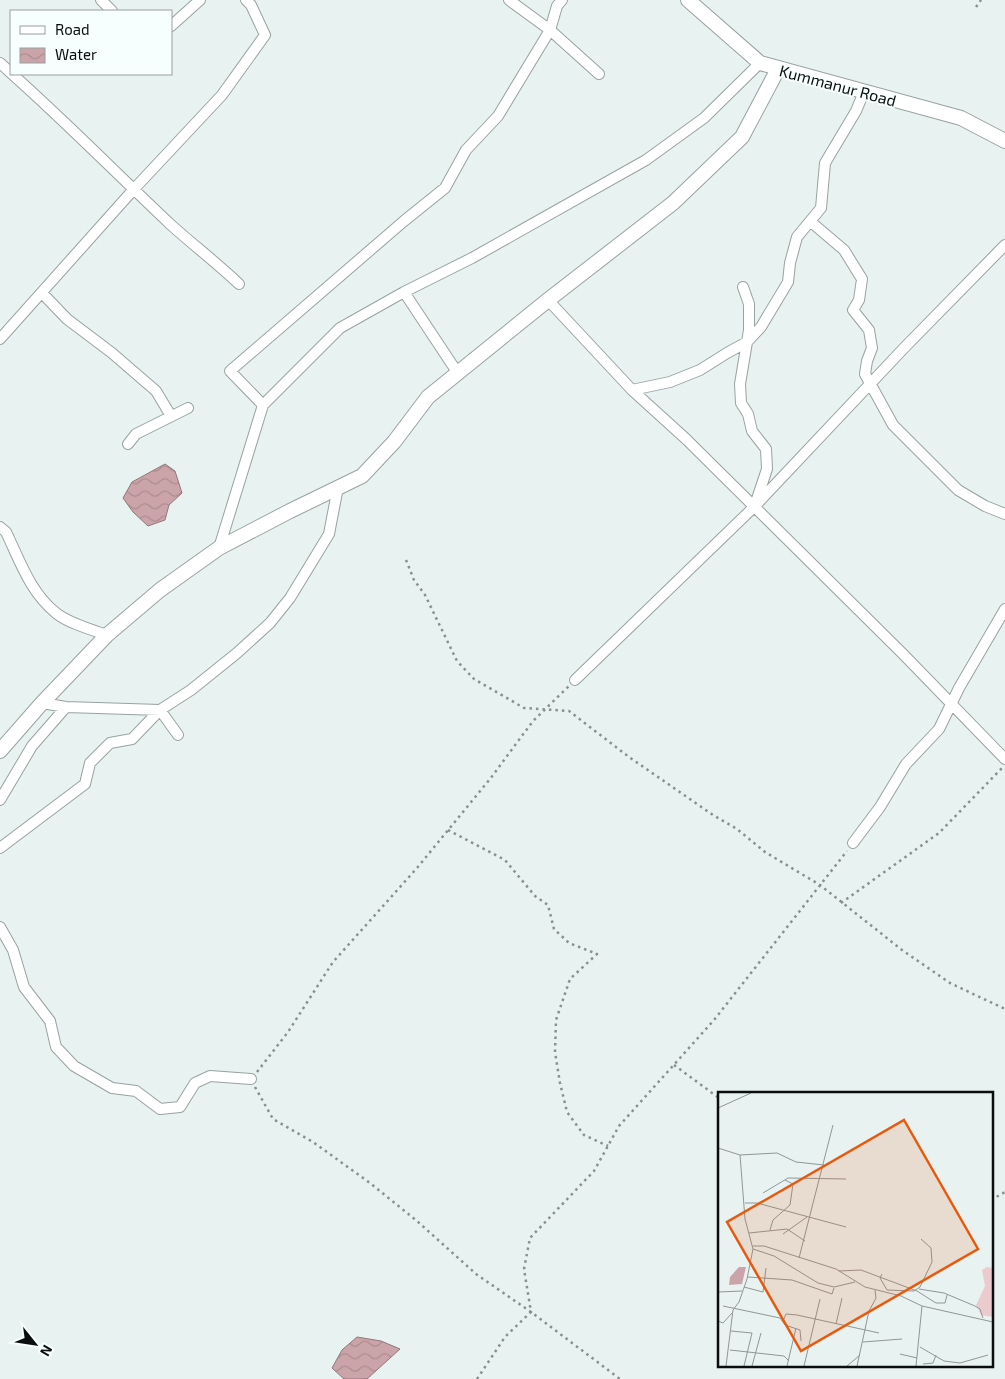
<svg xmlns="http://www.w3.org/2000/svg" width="1005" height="1379" viewBox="0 0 1005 1379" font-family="'Exo 2',sans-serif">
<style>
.water{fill:url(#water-waves);stroke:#91777a}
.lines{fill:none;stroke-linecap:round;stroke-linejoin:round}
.minor-casing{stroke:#98a2a1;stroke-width:12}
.tertiary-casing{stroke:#98a2a1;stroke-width:16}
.path{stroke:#89908f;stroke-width:2.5;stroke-dasharray:2.5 4;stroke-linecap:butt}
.minor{stroke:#fff;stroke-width:10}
.tertiary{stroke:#fff;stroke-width:14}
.labels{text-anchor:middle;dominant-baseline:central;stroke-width:4;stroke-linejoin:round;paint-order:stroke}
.street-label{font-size:16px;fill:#0b0e0e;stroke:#f7fffe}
.inset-road{fill:none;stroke:#909796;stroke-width:1}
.view{fill:#e8590c;fill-opacity:0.15;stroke:#e8590c;stroke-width:2.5}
.inset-edge{fill:none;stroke:#0b0e0e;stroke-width:2.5}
</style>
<defs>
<pattern id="water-waves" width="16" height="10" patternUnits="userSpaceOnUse" patternTransform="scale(1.25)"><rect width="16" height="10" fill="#cba4a9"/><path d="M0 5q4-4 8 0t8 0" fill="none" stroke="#ad8c90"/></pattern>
</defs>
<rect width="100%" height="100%" fill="#e8f2f1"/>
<path class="water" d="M165,464L175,471L182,493L169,505L165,520L148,526L133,512L123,498L132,482Z
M357,1337L381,1341L400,1349L367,1379H344L332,1368L342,1350Z"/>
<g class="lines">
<defs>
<path id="minor" d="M101,0L112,11
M509,0L550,30L599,74
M171,26L200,0
M0,63L11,73
M12,74C66,122 117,174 170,224C192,244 217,263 239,284
M811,222L844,250L862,279L859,300L853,310L869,330L872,348L867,361L865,374L893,425L958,490L985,506L1005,514
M743,287L749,304V330L740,384L741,403L748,414L752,431L766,449L767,469L756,502
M404,292L457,372
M42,293L67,319L112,353L156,391L171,416
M548,300L632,390L686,439L903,654L1005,759
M0,339L134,189L222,95L265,35L251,5L246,0
M632,390L670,382L700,370L727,353L747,342L761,327L788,282L790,263L797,237L821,208L825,163L856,111L864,92
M263,405L230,371L404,221L445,188L466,150L498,116L550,30L557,6L562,0
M128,444L136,434L188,408
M0,527L6,532C20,561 30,592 56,613C68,623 92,630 107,635
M219,548L263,405L340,328L404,292L472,258L646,160L704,118L760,63
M575,680L754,507L904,348L1005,245
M42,703L66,707L160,710L178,735
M0,800L32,746L66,707
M853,843L880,807L906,764L939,729L959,688L1005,609
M0,848L85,784L90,763L110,743L132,739L160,710L191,690L237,653L270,623L290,598L329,534L338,487
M0,927L13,950L24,987L50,1021L56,1047L74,1066L112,1088L136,1091L160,1109L180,1107L195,1083L210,1076L251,1079"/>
<path id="tertiary" d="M688,0L760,63L961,118L1005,141
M0,751L42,703L107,635L160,590L219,548L290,511L362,476L394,442L428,397L548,300L673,203L742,137L778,69"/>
</defs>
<use href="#minor" class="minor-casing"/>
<use href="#tertiary" class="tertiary-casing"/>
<path class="path" d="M976,7L981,0
M406,560L414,580L425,595L457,661L474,679L524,708L569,711L629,757L713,815L737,829L765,852L820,885L902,950L950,983L1005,1009
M448,830L505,860L535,896L548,905L554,929L569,943L597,954L570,979L556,1020L555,1052L560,1083L567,1112L584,1135L608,1146
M841,903L939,833L1002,768
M674,1065L719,1098
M257,1072L288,1032L333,962L417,868L490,779L533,721L569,686
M255,1087L273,1119L313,1142L370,1183L417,1221L476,1274L531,1312L620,1379
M991,1200L1005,1192
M477,1379L505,1337L531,1312L524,1269L530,1238L594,1171L619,1126L714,1020L847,851"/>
<use href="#minor" class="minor"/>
<use href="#tertiary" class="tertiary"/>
</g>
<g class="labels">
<g class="street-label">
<text transform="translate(838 85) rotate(15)">Kummanur Road</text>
</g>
</g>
<g transform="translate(718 1092)">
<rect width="275" height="275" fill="#e8f2f1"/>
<path d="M269,175L275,176V225L263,223L258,213L267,194L264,178Z" fill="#eccbcf"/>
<path d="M21,175H28L24,192L11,193L12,185Z" fill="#cba4a9"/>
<path class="inset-road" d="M0,16L33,1M0,56L22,63L27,127L35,157L29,187L21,210L15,218L8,274M22,63L59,61L78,70L106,73M45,101L70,86L128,87M27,111H39L128,135M52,138L55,128L72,113L75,92L67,88M31,141L69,137L87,149M65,142L89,125M35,154H46L118,177L147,195L183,204L204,214L275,230M35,157L56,164L100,191L116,195L137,190M81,166L115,33M121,179L143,178L199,199L218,211H227L229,203M164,182L162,186L169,198M30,185L74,188L114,202L116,196M26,195L45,200L48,176M201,197L226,201L257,214L262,217L265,226M169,198L196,199L202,195L214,170L213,156L203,147M0,200L24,199M5,214L62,226L67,233L82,238L83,249M0,229L5,231L14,221M65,229L68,222L79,223L161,241M118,232L124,206M13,239L34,241L26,274M145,250L184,247M202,255L226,269L242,271L270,263M12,258L66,264L71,269M182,262L199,266M205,272L215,271L218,263M34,274L43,241M69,274L78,236M86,274L102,207M129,274L142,263M139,274L151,219L158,206L157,198M198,274L204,214"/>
<path class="view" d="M186,28L260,157L83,259L9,130Z"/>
<rect width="275" height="275" class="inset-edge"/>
</g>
<rect x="10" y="10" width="162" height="65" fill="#f7fffe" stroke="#999f9e"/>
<rect x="20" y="26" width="25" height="8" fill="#ffffff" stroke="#999f9e"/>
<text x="55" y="35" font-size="15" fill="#0b0e0e">Road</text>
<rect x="20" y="48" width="25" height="15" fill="url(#water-waves)" stroke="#999f9e"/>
<text x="55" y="60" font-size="15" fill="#0b0e0e">Water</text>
<g transform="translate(35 1344) rotate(120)" stroke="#f7fffe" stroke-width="4" paint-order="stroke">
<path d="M0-4L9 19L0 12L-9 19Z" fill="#0b0e0e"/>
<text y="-8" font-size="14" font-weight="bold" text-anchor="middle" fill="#0b0e0e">N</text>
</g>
</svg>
